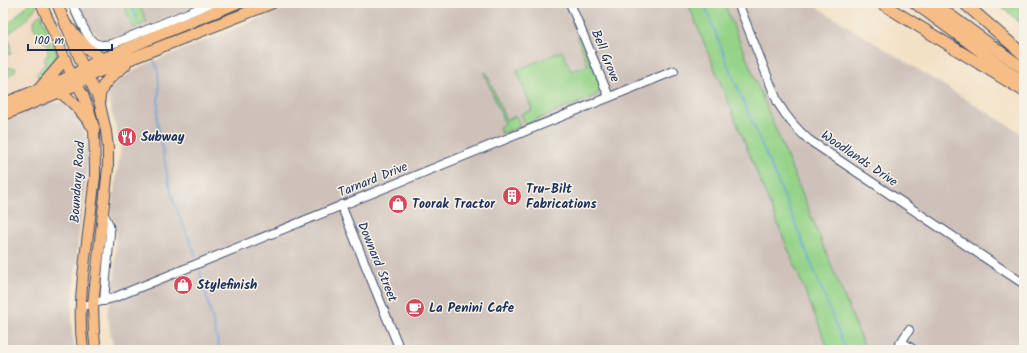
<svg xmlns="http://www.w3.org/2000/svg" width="1027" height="353" viewBox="0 0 1027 353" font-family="Kalam,sans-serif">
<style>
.built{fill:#f0d5bc}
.industrial{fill:#cec1b9}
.green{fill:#95d388;stroke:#588173}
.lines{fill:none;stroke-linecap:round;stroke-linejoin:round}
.stream{stroke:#6da4db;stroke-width:1.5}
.minor-casing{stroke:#3b4a6e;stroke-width:10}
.major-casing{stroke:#3b4a6e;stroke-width:12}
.highway-casing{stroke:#3b4a6e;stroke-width:13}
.minor{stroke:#fff;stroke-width:8}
.major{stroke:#f6be86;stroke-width:10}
.highway{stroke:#f6be86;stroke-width:11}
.labels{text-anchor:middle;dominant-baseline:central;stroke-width:3;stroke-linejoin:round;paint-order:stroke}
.street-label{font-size:13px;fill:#1b2f5e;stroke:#f7f3e8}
.poi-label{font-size:13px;font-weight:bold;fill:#1b2f5e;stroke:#f7f3e8;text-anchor:start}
</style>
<rect width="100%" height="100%" fill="#f7f3e8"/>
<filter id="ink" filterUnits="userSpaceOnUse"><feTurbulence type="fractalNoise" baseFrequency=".025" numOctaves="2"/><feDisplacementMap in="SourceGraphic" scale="8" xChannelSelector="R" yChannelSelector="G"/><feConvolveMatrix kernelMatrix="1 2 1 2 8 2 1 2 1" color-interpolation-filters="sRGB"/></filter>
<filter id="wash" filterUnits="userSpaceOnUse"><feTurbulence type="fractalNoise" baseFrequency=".012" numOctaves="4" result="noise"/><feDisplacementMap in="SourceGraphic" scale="16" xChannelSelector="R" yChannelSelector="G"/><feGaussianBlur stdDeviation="0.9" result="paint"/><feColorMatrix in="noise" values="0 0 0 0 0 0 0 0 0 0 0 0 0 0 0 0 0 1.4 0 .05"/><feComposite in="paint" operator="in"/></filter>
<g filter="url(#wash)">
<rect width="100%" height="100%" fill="#f3e1c6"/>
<path class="built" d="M29,3H36L58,58L41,79L18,90L3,100V30Z"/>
<path class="industrial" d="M76,3H203L130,33L104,40L86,25Z
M299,3H810L1024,135V350H114L107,314L113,290L115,273L116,232L112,218L111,213L121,147L106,91L111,86L140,67Z
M50,103H63L71,107L85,130L88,152L87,168L79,231L72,311V331L75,350H3V121Z"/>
<path class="green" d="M29,3H36L37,6L24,22L3,38V30Z
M123,3H139L147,22L133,28Z
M688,3H724L866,350H829Z
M998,3H1024V26Z
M41,14L48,32L47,33C32,34 28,22 41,14Z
M580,36L600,84C601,90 600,93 595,96L526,124L525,123L521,114L532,110L517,70L562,51L571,71H572L588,65L577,37Z
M48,40C55,46 59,52 58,62L41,79L39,78L36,75L45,64V57L48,56L47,43L44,42V41Z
M10,41L11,54L6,55V67L16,68V70L9,76L3,68V45Z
M486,72L506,120L516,116L520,125L519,127L503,133H501L499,127L505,124L484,73Z"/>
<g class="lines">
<path class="stream" d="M130,3L138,22
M704,3L731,73L787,203L846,350
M154,61L158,70L159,86L157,120L171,194L178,213L196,256
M200,271L220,350"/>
</g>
</g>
<g filter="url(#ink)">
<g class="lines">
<defs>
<path id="minor" d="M72,3C76,12 87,39 95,43C103,48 115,43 122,40L212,3
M570,3L609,97
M738,3L778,103C787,118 795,128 809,140L1024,284
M341,205L400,350
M103,212L109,225L110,233L104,301
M80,307L113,298L674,71
M902,342L914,350
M896,350L909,330"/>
<path id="major" d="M41,3L72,76L83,95L90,113L94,128L95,167V177C92,201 89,225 86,250C82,283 78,316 83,350
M57,3L84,69L99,100L106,131L108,148V168L93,304L94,334L96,350"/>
<path id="highway" d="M881,3L1024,91
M915,3L1024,83
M933,3L1024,69
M964,3L1024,55
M66,25L87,48L102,59
M41,87L65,59
M59,92C74,101 84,115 94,128
M99,100C100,83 113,75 125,65
M3,104L72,76L94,63L151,38L237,3
M3,115L59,92L77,84L88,76L135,57L272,3"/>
</defs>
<use href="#minor" class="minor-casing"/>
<use href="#major" class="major-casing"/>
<use href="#highway" class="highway-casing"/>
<use href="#minor" class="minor"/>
<use href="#major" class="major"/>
<use href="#highway" class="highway"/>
</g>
</g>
<defs>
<symbol id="restaurant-disc" viewBox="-11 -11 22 22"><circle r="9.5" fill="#d1495b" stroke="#f7f3e8"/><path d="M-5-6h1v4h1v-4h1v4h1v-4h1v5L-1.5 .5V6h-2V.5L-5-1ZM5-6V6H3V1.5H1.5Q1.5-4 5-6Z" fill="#fff"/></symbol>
<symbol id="building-disc" viewBox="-11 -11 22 22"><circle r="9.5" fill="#d1495b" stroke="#f7f3e8"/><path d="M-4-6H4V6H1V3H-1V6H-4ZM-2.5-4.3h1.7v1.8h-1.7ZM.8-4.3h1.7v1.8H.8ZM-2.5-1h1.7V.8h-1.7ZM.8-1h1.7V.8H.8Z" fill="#fff"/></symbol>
<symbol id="shop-disc" viewBox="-11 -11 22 22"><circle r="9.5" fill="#d1495b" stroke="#f7f3e8"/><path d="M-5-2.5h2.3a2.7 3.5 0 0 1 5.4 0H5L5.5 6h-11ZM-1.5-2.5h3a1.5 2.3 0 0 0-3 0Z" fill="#fff"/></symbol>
<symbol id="cafe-disc" viewBox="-11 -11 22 22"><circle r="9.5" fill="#d1495b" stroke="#f7f3e8"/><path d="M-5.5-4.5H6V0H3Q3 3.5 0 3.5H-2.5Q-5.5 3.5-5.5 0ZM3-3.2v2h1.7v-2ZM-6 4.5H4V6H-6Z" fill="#fff"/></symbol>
</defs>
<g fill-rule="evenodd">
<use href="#restaurant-disc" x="116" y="126" width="22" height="22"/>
<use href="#building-disc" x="501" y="185" width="22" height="22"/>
<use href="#shop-disc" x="387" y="193" width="22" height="22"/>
<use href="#shop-disc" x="172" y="274" width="22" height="22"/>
<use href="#cafe-disc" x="404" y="297" width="22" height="22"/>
</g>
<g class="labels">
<g class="street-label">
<text transform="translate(605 56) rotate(68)">Bell Grove</text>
<text transform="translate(859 159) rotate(34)">Woodlands Drive</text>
<text transform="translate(373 180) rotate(-22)">Tarnard Drive</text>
<text transform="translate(78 182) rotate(-86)">Boundary Road</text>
<text transform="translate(377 262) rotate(68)">Downard Street</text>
</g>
<g class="poi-label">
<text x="141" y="137">Subway</text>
<text x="526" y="189">Tru-Bilt<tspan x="526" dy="15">Fabrications</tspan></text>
<text x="412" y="204">Toorak Tractor</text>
<text x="197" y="285">Stylefinish</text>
<text x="429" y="308">La Penini Cafe</text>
</g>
</g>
<rect width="1027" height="353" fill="none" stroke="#f7f3e8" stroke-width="16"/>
<path d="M28 44v6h84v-6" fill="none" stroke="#1b2f5e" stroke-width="2"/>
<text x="34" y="44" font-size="12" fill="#1b2f5e" stroke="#f7f3e8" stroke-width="3" paint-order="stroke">100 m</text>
</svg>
